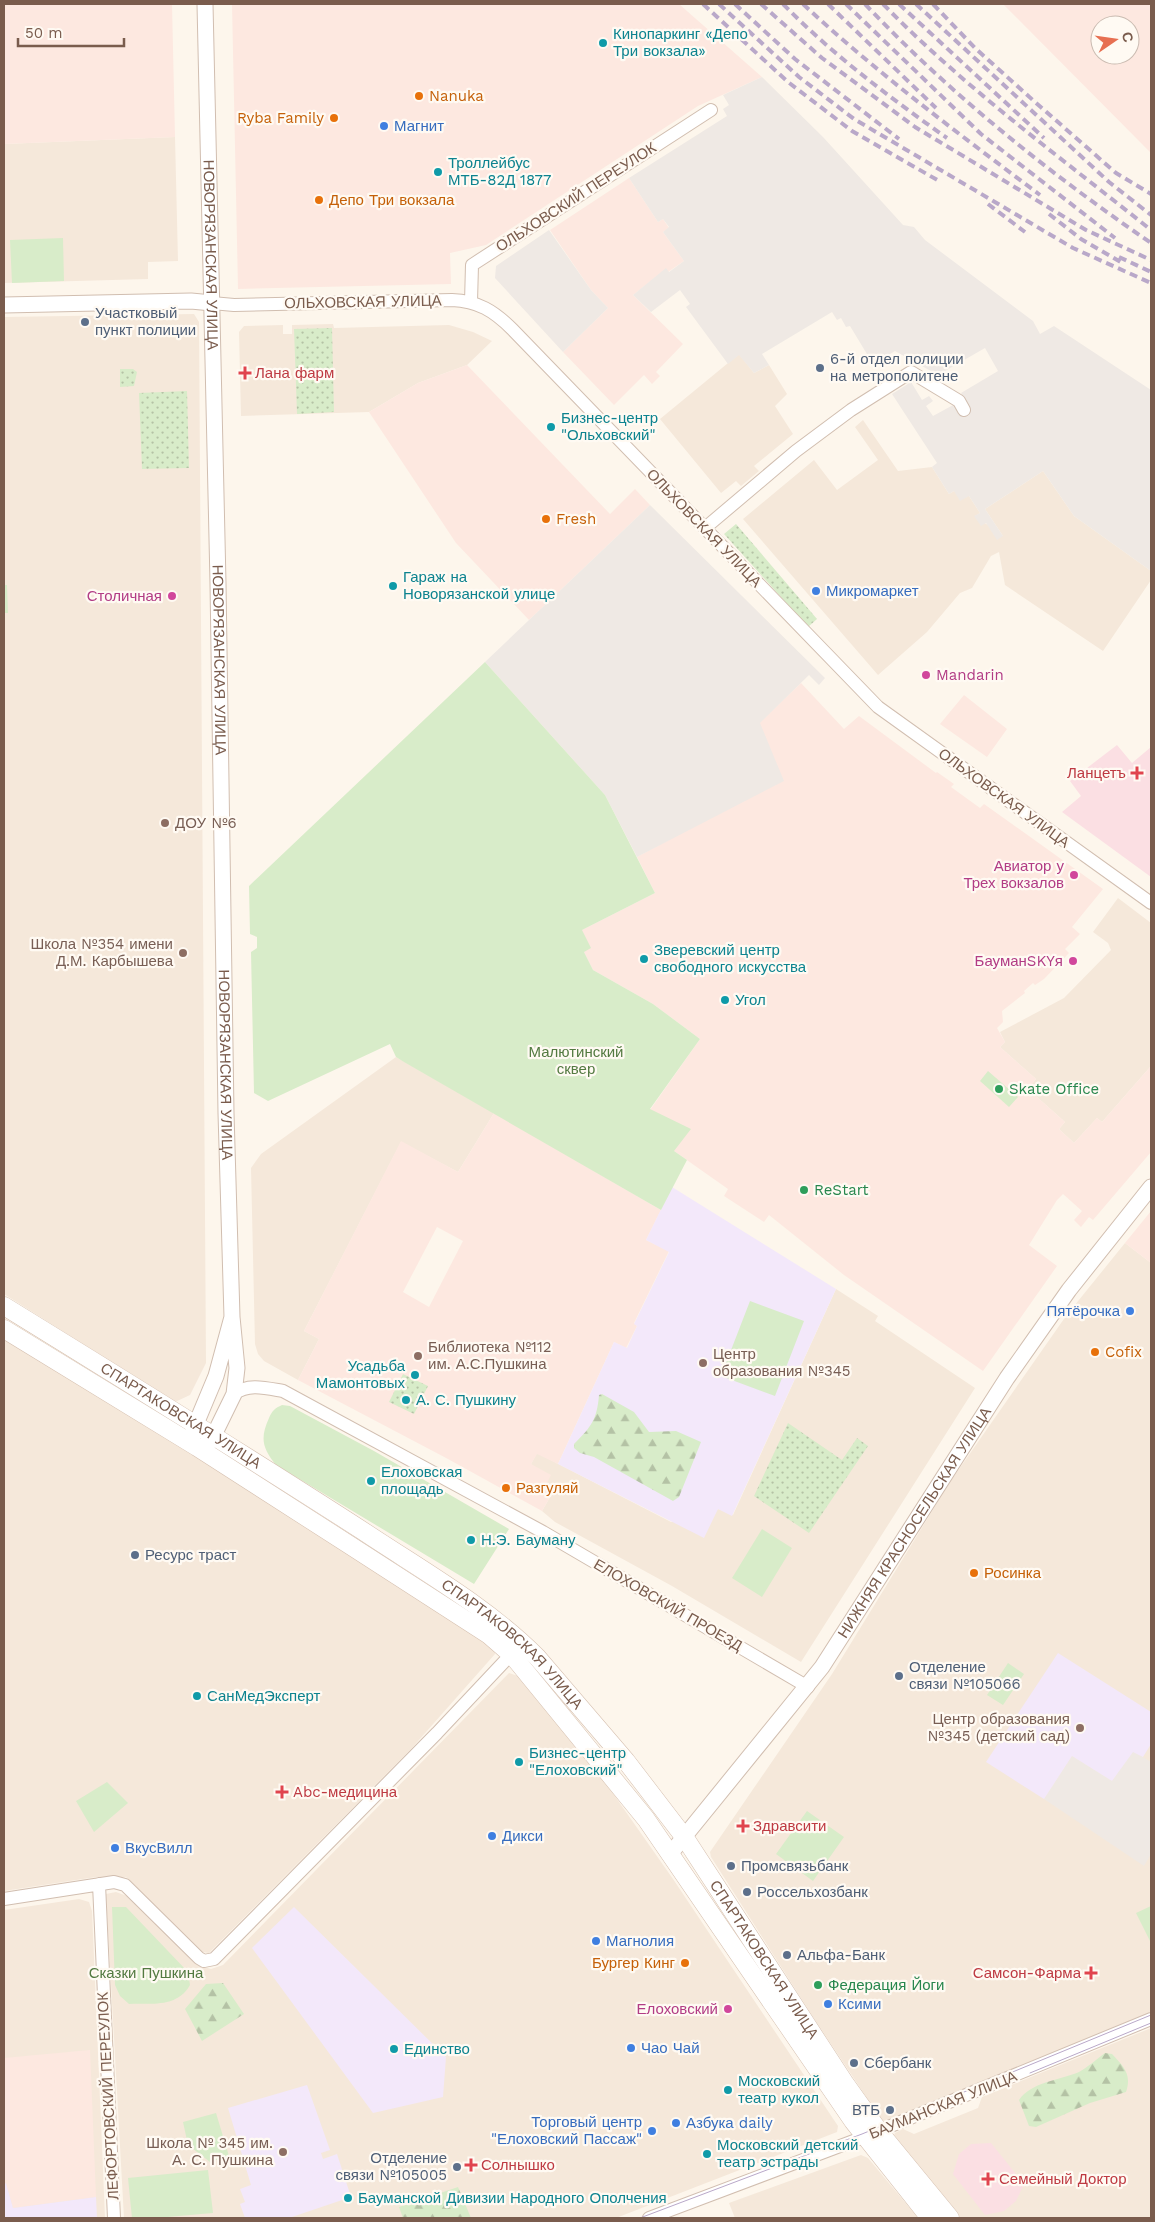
<svg xmlns="http://www.w3.org/2000/svg" width="1155" height="2222" viewBox="0 0 1155 2222" font-family="'Work Sans',sans-serif">
<style>
.residential{fill:#f5e8da}
.commercial{fill:#fde8e0;fill-rule:evenodd}
.industrial{fill:#efe9e4}
.education{fill:#f3e8fa}
.medical{fill:#fbdfe3}
.grass{fill:url(#grass-dots)}
.forest{fill:url(#forest-firs)}
.park{fill:#d8ecc9}
.lines{fill:none;stroke-linecap:round;stroke-linejoin:round}
.minor-casing{stroke:#d1beb0;stroke-width:14}
.tertiary-casing{stroke:#d1beb0;stroke-width:17}
.secondary-casing{stroke:#d6c0b0;stroke-width:19}
.minor{stroke:#fff;stroke-width:12}
.tertiary{stroke:#fff;stroke-width:15}
.secondary{stroke:#fff;stroke-width:18}
.tram{stroke:#b9a8c9;stroke-width:1}
.rail{stroke:#b9a8c9;stroke-width:4;stroke-dasharray:8 5;stroke-linecap:butt}
.culture-dot{fill:#0f9aa8;stroke:#fffaf3;stroke-width:2}
.food-dot{fill:#e8710a;stroke:#fffaf3;stroke-width:2}
.shop-dot{fill:#3f7fe0;stroke:#fffaf3;stroke-width:2}
.service-dot{fill:#5c6f8a;stroke:#fffaf3;stroke-width:2}
.health-dot{fill:#e0444e;stroke:#fffaf3;stroke-width:2}
.hotel-dot{fill:#d1479c;stroke:#fffaf3;stroke-width:2}
.education-dot{fill:#8d6e63;stroke:#fffaf3;stroke-width:2}
.leisure-dot{fill:#2e9e5b;stroke:#fffaf3;stroke-width:2}
.labels{text-anchor:middle;dominant-baseline:central;stroke-width:4.5;stroke-linejoin:round;paint-order:stroke}
.culture-label{font-size:15px;fill:#0d838f;stroke:#fffaf3;text-anchor:start}
.food-label{font-size:15px;fill:#c56008;stroke:#fffaf3;text-anchor:start}
.shop-label{font-size:15px;fill:#366cbe;stroke:#fffaf3;text-anchor:start}
.street-label{font-size:15px;fill:#7a5c4d;stroke:#fffaf3}
.service-label{font-size:15px;fill:#4e5e75;stroke:#fffaf3;text-anchor:start}
.health-label{font-size:15px;fill:#be3a42;stroke:#fffaf3;text-anchor:start}
.hotel-label{font-size:15px;fill:#b23c85;stroke:#fffaf3;text-anchor:end}
.education-label{font-size:15px;fill:#785e54;stroke:#fffaf3;text-anchor:start}
.park-label{font-size:15px;fill:#537a41;stroke:#fffaf3}
.leisure-label{font-size:15px;fill:#27864d;stroke:#fffaf3;text-anchor:start}
</style>
<defs>
<pattern id="grass-dots" width="8" height="8" patternUnits="userSpaceOnUse" patternTransform="scale(1.25)"><rect width="8" height="8" fill="#d8ecc9"/><path d="M2 2h.1M6 6h.1" fill="none" stroke="#b4c2a5" stroke-width="1.8" stroke-linecap="round"/></pattern>
<pattern id="forest-firs" width="22" height="20" patternUnits="userSpaceOnUse" patternTransform="scale(1.25)"><rect width="22" height="20" fill="#d8ecc9"/><path d="M5 1l3.5 6h-7zM16 11l3.5 6h-7z" fill="#b4c2a5"/></pattern>
</defs>
<rect width="100%" height="100%" fill="#fdf6ec"/>
<path class="residential" d="M175,137L178,261L148,262V279L4,283V144Z
M194,314L199,322L206,1363L190,1395L175,1402L4,1294V317Z
M333,324L334,328L449,325L473,332L492,341L467,365L418,383L369,412L241,416L239,332L244,326L283,325V334H292V325Z
M739,354L754,373L769,365L787,394L775,406L793,434L754,466L759,471L741,486L736,481L721,493L660,419Z
M863,420L898,471L932,467L949,494L954,491L969,496L980,513L975,516L1003,536L985,509L1043,471L1074,516L1151,571V580L1103,651L1005,585L999,552L991,556L972,588L960,593L927,632L878,675L743,519L814,460L837,490L878,460L855,427Z
M1118,898L1151,923V1066L1102,1122L1097,1118L1074,1143L1059,1129L1065,1122L1028,1089L1036,1079L1000,1047L1005,1042L1000,1032L1064,998L1111,950L1108,943L1093,932Z
M396,1057L494,1113L458,1172L401,1142L304,1331L319,1339L298,1380L264,1361L258,1354L255,1344L251,1168L261,1154Z
M1125,1243L1151,1263V2012L883,2122L815,2020L711,1857L710,1852L832,1674L950,1482L1066,1316Z
M836,1289L878,1316L875,1321L975,1388L801,1662L672,1586L555,1522L542,1511L553,1492L545,1487L531,1464L537,1453L671,1522L719,1509L733,1515Z
M4,1336L169,1436L426,1602L494,1649L495,1654L411,1749L209,1953L202,1952L126,1877H96L4,1891Z
M509,1673L518,1676L600,1775L673,1879L838,2126L837,2132L616,2218H124L106,1894L116,1892L127,1896L198,1965L211,1969L223,1965Z
M79,1899L89,1902L92,1911L105,2218H4V1910Z
M1151,2028V2218H960L893,2137L895,2133L903,2129L914,2134L978,2108L982,2097Z
M861,2155L868,2158L918,2218H735L729,2203Z"/>
<path class="commercial" d="M4,4H172L175,137L4,144Z
M232,4H679L762,77L698,106L486,245L450,253L451,284L238,289Z
M1003,4H1151V153L1142,144ZM1100,25H1130V55H1100Z
M629,178L658,222L663,219L669,228L663,232L684,261L668,272L666,269L633,295L683,344L656,372L660,376L652,384L644,375L614,405L563,352L608,308L591,290L550,230Z
M467,365L610,514L635,489L650,505L529,620L456,543L369,412L418,383Z
M801,683L844,729L859,716L936,773L937,772L954,784L951,787L980,808L984,804L1103,889L1072,927L1080,934L1065,949L1069,953L1044,979L1035,985L1033,983L1024,991L1025,993L1002,1011L1003,1022L997,1028L1005,1042L1000,1047L1036,1079L1028,1089L1065,1122L1059,1129L1074,1143L1097,1118L1102,1122L1151,1066V1152L1093,1220L1089,1217L1081,1227L1074,1220L1082,1211L1063,1194L1057,1200L1029,1245L1057,1266L983,1371L844,1275L769,1215L764,1222L724,1196L728,1189L674,1151L650,1110L700,1039L653,1004L593,970L584,952L582,930L655,893L637,857L703,821L759,723Z
M964,695L1007,729L987,757L940,724Z
M494,1113L661,1210L646,1240L669,1251L634,1323L637,1326L626,1348L614,1342L558,1464L537,1454L531,1464L551,1475L545,1487L553,1492L542,1511L448,1459L298,1380L319,1339L304,1331L401,1141L458,1172ZM437,1227L463,1241L429,1307L403,1292Z
M1151,1211V1263L1125,1243Z
M90,2050L96,2197L13,2208L6,2183L4,2184V2058Z"/>
<path class="industrial" d="M762,77L823,137L903,225L914,227L925,240L1033,321L1040,334L1054,326L1151,390V571L1074,516L1043,471L985,509L1003,536L997,540L986,523L981,526L974,516L980,513L969,496L960,501L954,491L949,494L932,467L937,463L892,394L911,382L922,400L929,396L933,401L926,406L933,416L955,404L969,406L961,393L998,371L985,348L938,375L895,351L873,364L850,326L846,327L841,318L837,320L832,312L762,354L769,365L754,373L739,355L728,364L686,307L690,304L680,290L651,312L633,295L666,268L669,272L684,261L663,232L669,227L663,219L658,222L629,178L727,116L723,109L729,105L723,95Z
M549,230L591,290L608,308L563,352L495,278L496,266Z
M650,505L825,678L819,685L809,675L760,723L784,781L637,857L605,795L485,662Z
M1133,1751L1151,1762V1854L1144,1866L1044,1799L1072,1756L1112,1781Z"/>
<path class="education" d="M672,1187L836,1289L732,1516L718,1509L704,1538L558,1464L614,1342L627,1348L637,1326L634,1324L669,1252L646,1240Z
M1058,1653L1151,1712V1744L1143,1757L1133,1752L1112,1781L1072,1756L1044,1799L986,1762Z
M294,1907L446,2057L443,2097L373,2113L252,1948Z
M307,2085L330,2150L321,2153L323,2159L337,2154L351,2197L289,2218H245L240,2204L245,2202L240,2189L251,2185L228,2108Z
M6,2183L13,2208L96,2197L97,2218H4V2184Z"/>
<path class="medical" d="M1117,745L1132,763L1151,747V877L1062,812L1081,796L1070,781Z
M991,2143L1024,2184L1016,2201L1004,2211L985,2215L953,2174L959,2154L971,2144Z"/>
<path class="grass" d="M332,328L334,412L297,414L294,329Z
M120,369H133L137,372L134,386L120,387Z
M187,391L189,468L142,469L139,393Z
M736,524L817,619L808,627L724,534Z
M403,1374L428,1386L414,1414L389,1402Z
M788,1423L842,1460L857,1438L868,1446L809,1533L754,1496Z"/>
<path class="forest" d="M602,1394L634,1412L649,1432L676,1431L701,1442L679,1497L673,1501L594,1457L580,1453L574,1448V1444C591,1427 597,1420 599,1395Z
M223,1983L244,2014L202,2041L185,2009L206,1984Z
M1105,2053L1112,2054C1124,2067 1132,2074 1126,2092L1090,2103L1036,2127L1029,2126L1019,2100C1031,2082 1060,2080 1079,2072C1088,2067 1097,2059 1105,2053Z
M458,2187L471,2218H403L399,2207Z"/>
<path class="park" d="M63,238L64,281L12,283L10,240Z
M4,585H7L8,613H4Z
M485,662L605,795L655,893L582,930L591,948L584,952L593,970L653,1004L700,1039L650,1109L691,1129L674,1151L687,1160L661,1210L404,1062L396,1057L390,1044L268,1101L254,1093L251,952L257,948V937L250,934L249,886Z
M988,1071L1018,1097L1009,1107L980,1081Z
M750,1301L804,1321L775,1396L721,1376Z
M282,1405L290,1406L374,1451L509,1529L474,1584L276,1465C262,1448 260,1438 269,1418C272,1411 275,1408 282,1405Z
M762,1529L792,1548L762,1597L732,1578Z
M1008,1663L1024,1674L1003,1705L987,1695Z
M107,1782L128,1803L94,1832L76,1801Z
M807,1811L844,1837L813,1881L776,1854Z
M1151,1906V1943L1136,1913Z
M112,1907H126L188,1972L190,1985C177,2008 152,2003 129,2004L120,1996L115,1985Z
M216,2113L229,2156L210,2162L188,2145L183,2122Z
M208,2170L213,2213L156,2218H132L128,2178Z"/>
<g class="lines">
<defs>
<path id="minor" d="M471,302L472,265L711,110
M212,303L234,305L452,300C478,301 494,311 512,329L878,707L1151,903
M705,528L796,451L851,410L911,372L959,401L964,410
M234,1394C248,1383 266,1388 283,1391L543,1532L808,1687
M99,1884L114,2218
M4,1899L114,1882L125,1885L199,1958L204,1961L214,1959L437,1733L517,1648
M649,2218L864,2137L1151,2019"/>
<g id="tertiary">
<path id="s1" d="M205,4L218,583L226,1113L232,1317L237,1368L234,1394L211,1441L201,1448L197,1447L193,1443V1431L216,1376L232,1317"/>
<path d="M4,305L191,301L212,303"/>
<path id="s2" d="M671,1853L822,1667L1007,1378L1069,1290L1151,1187"/>
</g>
<g id="secondary">
<path id="s3" d="M4,1306C124,1380 244,1454 363,1531C423,1571 486,1606 537,1657L626,1761L685,1838L844,2082L881,2134L950,2218"/>
<path d="M4,1329L197,1447L348,1544L489,1635L512,1655L646,1819L853,2121L930,2218"/>
</g>
</defs>
<use href="#minor" class="minor-casing"/>
<use href="#tertiary" class="tertiary-casing"/>
<use href="#secondary" class="secondary-casing"/>
<use href="#minor" class="minor"/>
<use href="#tertiary" class="tertiary"/>
<use href="#secondary" class="secondary"/>
<path class="tram" d="M1030,2073L1151,2023
M640,2218L862,2134L1151,2015"/>
<path class="rail" d="M703,4L788,82L852,131L939,181
M719,4L799,77L854,119L1073,248L1151,283
M735,4L795,59L899,139
M761,4L822,58L915,127L1086,230L1151,260
M783,4C832,54 889,97 947,138
M803,4C877,73 959,134 1040,195
M828,4L936,108
M846,4L981,134L1115,238
M865,4C950,94 1049,173 1151,243
M883,4C965,88 1060,157 1151,230
M899,4L1044,138
M916,4L1109,182L1151,215
M933,4L975,48L1035,102L1116,173L1151,194
M988,204L1025,232
M1049,214L1081,239L1124,264
M1119,257L1151,272"/>
</g>
<g class="culture-dot">
<circle cx="603" cy="43" r="5"/>
<circle cx="438" cy="172" r="5"/>
<circle cx="551" cy="427" r="5"/>
<circle cx="393" cy="586" r="5"/>
<circle cx="644" cy="959" r="5"/>
<circle cx="725" cy="1000" r="5"/>
<circle cx="415" cy="1375" r="5"/>
<circle cx="406" cy="1400" r="5"/>
<circle cx="371" cy="1481" r="5"/>
<circle cx="471" cy="1540" r="5"/>
<circle cx="197" cy="1696" r="5"/>
<circle cx="519" cy="1762" r="5"/>
<circle cx="394" cy="2049" r="5"/>
<circle cx="728" cy="2090" r="5"/>
<circle cx="707" cy="2154" r="5"/>
<circle cx="348" cy="2198" r="5"/>
</g>
<g class="food-dot">
<circle cx="419" cy="96" r="5"/>
<circle cx="334" cy="118" r="5"/>
<circle cx="319" cy="200" r="5"/>
<circle cx="546" cy="519" r="5"/>
<circle cx="1095" cy="1352" r="5"/>
<circle cx="506" cy="1488" r="5"/>
<circle cx="974" cy="1573" r="5"/>
<circle cx="685" cy="1963" r="5"/>
</g>
<g class="shop-dot">
<circle cx="384" cy="126" r="5"/>
<circle cx="816" cy="591" r="5"/>
<circle cx="1130" cy="1311" r="5"/>
<circle cx="492" cy="1836" r="5"/>
<circle cx="115" cy="1848" r="5"/>
<circle cx="596" cy="1941" r="5"/>
<circle cx="828" cy="2004" r="5"/>
<circle cx="631" cy="2048" r="5"/>
<circle cx="676" cy="2123" r="5"/>
<circle cx="652" cy="2131" r="5"/>
</g>
<g class="service-dot">
<circle cx="85" cy="322" r="5"/>
<circle cx="820" cy="368" r="5"/>
<circle cx="135" cy="1555" r="5"/>
<circle cx="899" cy="1676" r="5"/>
<circle cx="731" cy="1866" r="5"/>
<circle cx="747" cy="1892" r="5"/>
<circle cx="787" cy="1955" r="5"/>
<circle cx="854" cy="2063" r="5"/>
<circle cx="890" cy="2110" r="5"/>
<circle cx="457" cy="2167" r="5"/>
</g>
<g class="health-dot">
<path d="M242.5 365.5h5v5h5v5h-5v5h-5v-5h-5v-5h5z"/>
<path d="M1134.5 765.5h5v5h5v5h-5v5h-5v-5h-5v-5h5z"/>
<path d="M279.5 1784.5h5v5h5v5h-5v5h-5v-5h-5v-5h5z"/>
<path d="M740.5 1818.5h5v5h5v5h-5v5h-5v-5h-5v-5h5z"/>
<path d="M1088.5 1965.5h5v5h5v5h-5v5h-5v-5h-5v-5h5z"/>
<path d="M468.5 2157.5h5v5h5v5h-5v5h-5v-5h-5v-5h5z"/>
<path d="M985.5 2171.5h5v5h5v5h-5v5h-5v-5h-5v-5h5z"/>
</g>
<g class="hotel-dot">
<circle cx="172" cy="596" r="5"/>
<circle cx="926" cy="675" r="5"/>
<circle cx="1074" cy="875" r="5"/>
<circle cx="1073" cy="961" r="5"/>
<circle cx="728" cy="2009" r="5"/>
</g>
<g class="education-dot">
<circle cx="165" cy="823" r="5"/>
<circle cx="183" cy="953" r="5"/>
<circle cx="418" cy="1356" r="5"/>
<circle cx="703" cy="1363" r="5"/>
<circle cx="1080" cy="1728" r="5"/>
<circle cx="283" cy="2152" r="5"/>
</g>
<g class="leisure-dot">
<circle cx="999" cy="1089" r="5"/>
<circle cx="804" cy="1190" r="5"/>
<circle cx="818" cy="1985" r="5"/>
</g>
<g class="labels">
<g class="culture-label">
<text x="613" y="34">Кинопаркинг «Депо<tspan x="613" dy="17">Три вокзала»</tspan></text>
<text x="448" y="163">Троллейбус<tspan x="448" dy="17">МТБ-82Д 1877</tspan></text>
<text x="561" y="418">Бизнес-центр<tspan x="561" dy="17">"Ольховский"</tspan></text>
<text x="403" y="577">Гараж на<tspan x="403" dy="17">Новорязанской улице</tspan></text>
<text x="654" y="950">Зверевский центр<tspan x="654" dy="17">свободного искусства</tspan></text>
<text x="735" y="1000">Угол</text>
<text x="405" y="1366" text-anchor="end">Усадьба<tspan x="405" dy="17">Мамонтовых</tspan></text>
<text x="416" y="1400">А. С. Пушкину</text>
<text x="381" y="1472">Елоховская<tspan x="381" dy="17">площадь</tspan></text>
<text x="481" y="1540">Н.Э. Бауману</text>
<text x="207" y="1696">СанМедЭксперт</text>
<text x="529" y="1753">Бизнес-центр<tspan x="529" dy="17">"Елоховский"</tspan></text>
<text x="404" y="2049">Единство</text>
<text x="738" y="2081">Московский<tspan x="738" dy="17">театр кукол</tspan></text>
<text x="717" y="2145">Московский детский<tspan x="717" dy="17">театр эстрады</tspan></text>
<text x="358" y="2198">Бауманской Дивизии Народного Ополчения</text>
</g>
<g class="food-label">
<text x="429" y="96">Nanuka</text>
<text x="324" y="118" text-anchor="end">Ryba Family</text>
<text x="329" y="200">Депо Три вокзала</text>
<text x="556" y="519">Fresh</text>
<text x="1105" y="1352">Cofix</text>
<text x="516" y="1488">Разгуляй</text>
<text x="984" y="1573">Росинка</text>
<text x="675" y="1963" text-anchor="end">Бургер Кинг</text>
</g>
<g class="shop-label">
<text x="394" y="126">Магнит</text>
<text x="826" y="591">Микромаркет</text>
<text x="1120" y="1311" text-anchor="end">Пятёрочка</text>
<text x="502" y="1836">Дикси</text>
<text x="125" y="1848">ВкусВилл</text>
<text x="606" y="1941">Магнолия</text>
<text x="838" y="2004">Ксими</text>
<text x="641" y="2048">Чао Чай</text>
<text x="642" y="2122" text-anchor="end">Торговый центр<tspan x="642" dy="17">"Елоховский Пассаж"</tspan></text>
<text x="686" y="2123">Азбука daily</text>
</g>
<g class="street-label">
<text transform="translate(576 197) rotate(-33)">ОЛЬХОВСКИЙ ПЕРЕУЛОК</text>
<text stroke="none"><textPath href="#s1" startOffset="251">НОВОРЯЗАНСКАЯ УЛИЦА</textPath></text>
<text transform="translate(363 302) rotate(-1)">ОЛЬХОВСКАЯ УЛИЦА</text>
<text transform="translate(704 528) rotate(46)">ОЛЬХОВСКАЯ УЛИЦА</text>
<text stroke="none"><textPath href="#s1" startOffset="656">НОВОРЯЗАНСКАЯ УЛИЦА</textPath></text>
<text transform="translate(1004 798) rotate(36)">ОЛЬХОВСКАЯ УЛИЦА</text>
<text stroke="none"><textPath href="#s1" startOffset="1061">НОВОРЯЗАНСКАЯ УЛИЦА</textPath></text>
<text stroke="none"><textPath href="#s3" startOffset="208">СПАРТАКОВСКАЯ УЛИЦА</textPath></text>
<text stroke="none"><textPath href="#s2" startOffset="411">НИЖНЯЯ КРАСНОСЕЛЬСКАЯ УЛИЦА</textPath></text>
<text transform="translate(668 1605) rotate(30)">ЕЛОХОВСКИЙ ПРОЕЗД</text>
<text stroke="none"><textPath href="#s3" startOffset="612">СПАРТАКОВСКАЯ УЛИЦА</textPath></text>
<text stroke="none"><textPath href="#s3" startOffset="1018">СПАРТАКОВСКАЯ УЛИЦА</textPath></text>
<text transform="translate(108 2096) rotate(-93)">ЛЕФОРТОВСКИЙ ПЕРЕУЛОК</text>
<text transform="translate(943 2105) rotate(-22)">БАУМАНСКАЯ УЛИЦА</text>
</g>
<g class="service-label">
<text x="95" y="313">Участковый<tspan x="95" dy="17">пункт полиции</tspan></text>
<text x="830" y="359">6-й отдел полиции<tspan x="830" dy="17">на метрополитене</tspan></text>
<text x="145" y="1555">Ресурс траст</text>
<text x="909" y="1667">Отделение<tspan x="909" dy="17">связи №105066</tspan></text>
<text x="741" y="1866">Промсвязьбанк</text>
<text x="757" y="1892">Россельхозбанк</text>
<text x="797" y="1955">Альфа-Банк</text>
<text x="864" y="2063">Сбербанк</text>
<text x="880" y="2110" text-anchor="end">ВТБ</text>
<text x="447" y="2158" text-anchor="end">Отделение<tspan x="447" dy="17">связи №105005</tspan></text>
</g>
<g class="health-label">
<text x="255" y="373">Лана фарм</text>
<text x="1126" y="773" text-anchor="end">Ланцетъ</text>
<text x="293" y="1792">Abc-медицина</text>
<text x="753" y="1826">Здравсити</text>
<text x="1081" y="1973" text-anchor="end">Самсон-Фарма</text>
<text x="481" y="2165">Солнышко</text>
<text x="999" y="2179">Семейный Доктор</text>
</g>
<g class="hotel-label">
<text x="162" y="596">Столичная</text>
<text x="936" y="675" text-anchor="start">Mandarin</text>
<text x="1064" y="866">Авиатор у<tspan x="1064" dy="17">Трех вокзалов</tspan></text>
<text x="1063" y="961">БауманSKYя</text>
<text x="718" y="2009">Елоховский</text>
</g>
<g class="education-label">
<text x="175" y="823">ДОУ №6</text>
<text x="173" y="944" text-anchor="end">Школа №354 имени<tspan x="173" dy="17">Д.М. Карбышева</tspan></text>
<text x="428" y="1347">Библиотека №112<tspan x="428" dy="17">им. А.С.Пушкина</tspan></text>
<text x="713" y="1354">Центр<tspan x="713" dy="17">образования №345</tspan></text>
<text x="1070" y="1719" text-anchor="end">Центр образования<tspan x="1070" dy="17">№345 (детский сад)</tspan></text>
<text x="273" y="2143" text-anchor="end">Школа № 345 им.<tspan x="273" dy="17">А. С. Пушкина</tspan></text>
</g>
<g class="park-label">
<text x="576" y="1052">Малютинский<tspan x="576" dy="17">сквер</tspan></text>
<text x="146" y="1973">Сказки Пушкина</text>
</g>
<g class="leisure-label">
<text x="1009" y="1089">Skate Office</text>
<text x="814" y="1190">ReStart</text>
<text x="828" y="1985">Федерация Йоги</text>
</g>
</g>
<rect width="1155" height="2222" fill="none" stroke="#7a5c4d" stroke-width="10"/>
<g transform="translate(1115 40) rotate(77)"><circle r="24" fill="#fffaf3" stroke="#cabbb1"/>
<path d="M0-4L9 19L0 12L-9 19Z" fill="#e76f51"/>
<text y="-8" font-size="14" font-weight="bold" text-anchor="middle" fill="#7a5c4d">С</text>
</g>
<path d="M18 38v8h106v-8" fill="none" stroke="#7a5c4d" stroke-width="2.5"/>
<text x="25" y="38" font-size="15" fill="#7a5c4d" stroke="#fffaf3" stroke-width="4" paint-order="stroke">50 m</text>
</svg>
